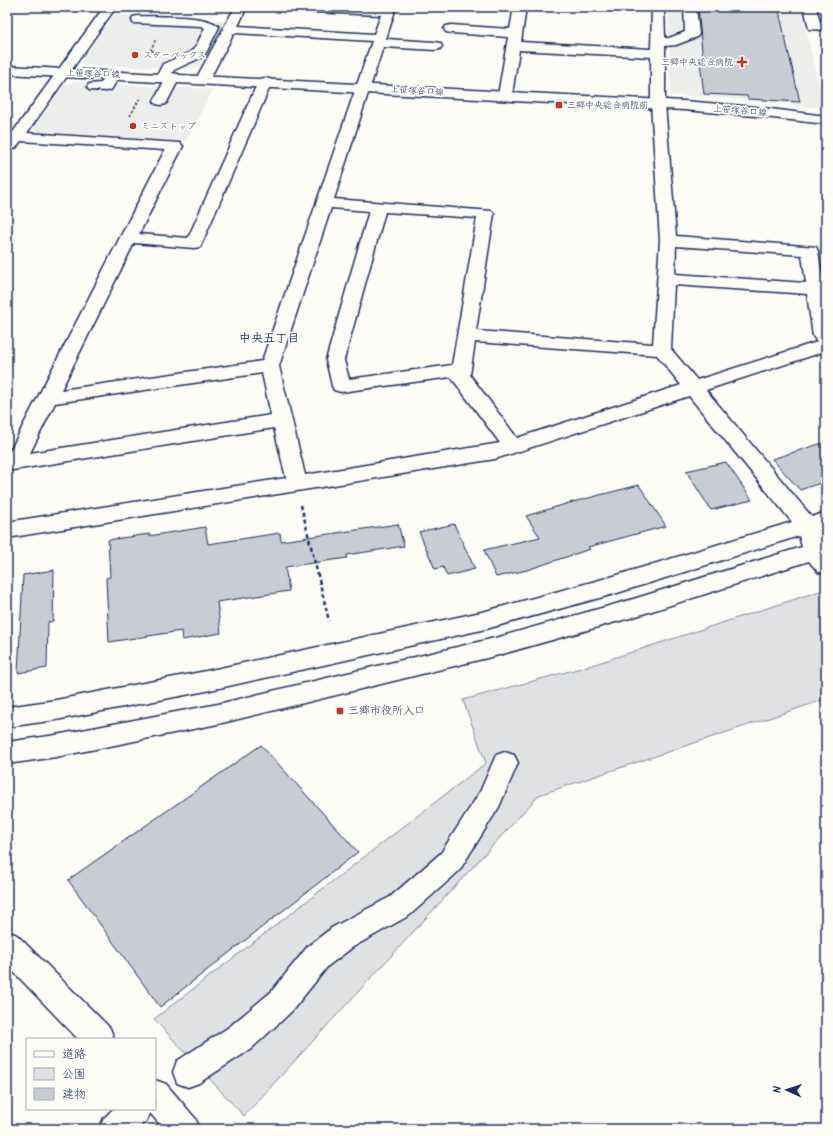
<svg xmlns="http://www.w3.org/2000/svg" width="833" height="1136" viewBox="0 0 833 1136" font-family="Kalam,'Klee One',sans-serif">
<style>
.built{fill:#edeeec}
.green{fill:#e0e1e3;stroke:#7e88a0}
.building{fill:#c9ccd3;stroke:#1b2f5e}
.lines{fill:none;stroke-linecap:round;stroke-linejoin:round}
.minor-casing{stroke:#1b2f5e;stroke-width:3}
.major-casing{stroke:#1b2f5e;stroke-width:3}
.path-far1{stroke:#1b2f5e;stroke-width:1.5;stroke-dasharray:2.5 2;stroke-linecap:butt}
.path{stroke:#1b2f5e;stroke-width:2.5;stroke-dasharray:4 3;stroke-linecap:butt}
.minor{fill:#fdfcf7;fill-rule:evenodd}
.major{fill:#fdfcf7;fill-rule:evenodd}
.poi-dot{fill:#c8321e;stroke:#fdfcf7;stroke-width:1.5}
.labels{text-anchor:middle;dominant-baseline:central;stroke-width:3.5;stroke-linejoin:round;paint-order:stroke}
.far-poi-label{font-size:9px;fill:#1b2f5e;stroke:#fdfcf7;text-anchor:start}
.far-street-label{font-size:9px;fill:#1b2f5e;stroke:#fdfcf7}
.poi-label{font-size:11px;fill:#1b2f5e;stroke:#fdfcf7;text-anchor:start}
.neighbourhood-label{font-size:12px;font-weight:bold;fill:#1b2f5e;stroke:#fdfcf7}
</style>
<rect width="100%" height="100%" fill="#fdfcf7"/>
<filter id="ink" filterUnits="userSpaceOnUse"><feTurbulence type="fractalNoise" baseFrequency=".025" numOctaves="2"/><feDisplacementMap in="SourceGraphic" scale="8" xChannelSelector="R" yChannelSelector="G"/><feConvolveMatrix kernelMatrix="1 2 1 2 8 2 1 2 1" color-interpolation-filters="sRGB"/></filter>
<g filter="url(#ink)">
<path class="built" d="M669,7H801L824,108L748,100L671,95L668,22Z
M113,14L226,21L199,68L194,69L84,65L81,62Z
M73,82L213,89L186,141L36,132L33,129L63,85Z"/>
<path class="green" d="M820,591L826,598V699L539,795L244,1116L154,1019L486,763L463,700L592,665Z"/>
<path class="building" d="M698,7H778L800,102L748,99L747,96L704,94L700,62H703Z
M826,442V481L800,490L772,459Z
M726,462L752,500L711,510L686,471Z
M639,485L666,526L588,547L590,549L527,570L496,577L484,550L540,537L526,516L569,503Z
M398,524L404,546L347,555V558L285,567L289,591L217,602L221,633L182,640L181,631L109,642L106,578L110,577L108,540L149,534V536L205,527L208,544L280,533L281,541Z
M454,524L475,569L447,576L443,567L435,569L419,532Z
M54,570L53,621L48,622L47,668L18,673L23,575Z
M261,745L358,852L160,1007L68,880Z"/>
<g class="lines">
<defs>
<path id="minor" d="M104,7H116L27,133L180,143L183,146L139,234L188,238L258,82L260,79L265,78L270,79L272,82L202,243L200,247L194,248L134,243L61,390L262,361L372,41L234,33L208,82L203,83L198,82L196,79L235,7H247L238,26L374,34L381,15L313,12L308,11L307,8L396,7L386,39L435,42L440,43L442,46L440,49L435,50L383,47L334,199L492,211L494,214L476,331L653,344L660,240L651,104V57L519,50L512,95L510,98L505,99L500,98L498,95L508,37L451,33L446,32L444,29L446,26L451,25L510,29L514,7H526L521,42L651,49L652,7H664L665,38H669L685,32L684,7H696L699,34L697,37L676,45L665,46V104L676,236L816,247L818,251L826,302V351L706,390L812,517L826,512V528L819,530L822,541L826,540V574L818,572L809,561L630,618L499,655L218,724L56,757L7,764V742L56,735L218,704L499,637L630,600L802,547L799,536L614,594L486,629L206,691L56,720L7,727V707L56,700L206,671L486,611L614,576L792,522L689,396L495,459L7,538V522L286,478L274,428L7,471V457L165,150L21,141L16,148L7,149V132H13ZM331,208L369,211L326,360L332,386L334,390L341,392L451,377L500,443L305,475L279,366ZM385,212L477,218L452,365L349,379L344,360ZM676,246L802,255L806,283L675,274ZM674,285L807,294L813,336L817,342L697,380L671,349ZM475,342L657,355L681,385L517,438L470,375ZM262,373L271,415L30,453L55,403Z
M804,7H816L820,22H826V30L809,29Z
M138,16C155,17 209,14 219,27L206,53L200,58L174,70L172,73L178,74L180,77L166,104L161,105L156,104L154,101L164,81L158,80L156,77L163,64L190,52L195,48L205,28L201,26L133,23L132,20L133,17Z
M113,71L118,72L120,75L111,90L106,91L89,90L87,87L89,84L101,83L108,72Z
M505,752L514,755L518,763L499,807L459,871L410,915L353,947L328,966L291,1012L251,1049L199,1083L188,1087L177,1083L173,1072L177,1061L229,1027L271,992L308,946L333,927L390,897L441,853L480,792L496,755Z
M7,931L17,935L110,1028L114,1039H78L7,965Z
M155,1080L166,1084L195,1118L200,1129H164L150,1113L147,1120L138,1129H99L104,1118L113,1109H155Z"/>
<path id="major" d="M7,66L684,101L755,107L826,116V124L755,116L684,110L7,74Z"/>
</defs>
<use href="#minor" class="minor-casing"/>
<use href="#major" class="major-casing"/>
<path class="path-far1" d="M154,51H150L156,39
M130,116L140,98"/>
<path class="path" d="M301,505L329,621"/>
<use href="#minor" class="minor"/>
<use href="#major" class="major"/>
</g>
</g>
<g class="poi-dot">
<circle cx="135" cy="55" r="4"/>
<path d="M740 56h4v4h4v4h-4v4h-4v-4h-4v-4h4z"/>
<rect x="555" y="101" width="8" height="8" rx="2"/>
<circle cx="133" cy="126" r="4"/>
<rect x="336" y="707" width="8" height="8" rx="2"/>
</g>
<g class="labels">
<g class="far-poi-label">
<text x="143" y="55">スターバックス</text>
<text x="733" y="62" text-anchor="end">三郷中央総合病院</text>
<text x="567" y="105">三郷中央総合病院前</text>
<text x="141" y="126">ミニストップ</text>
</g>
<g class="far-street-label">
<text transform="translate(93 74) rotate(2)">上笹塚谷口線</text>
<text transform="translate(417 91) rotate(3)">上笹塚谷口線</text>
<text transform="translate(740 111) rotate(5)">上笹塚谷口線</text>
</g>
<g class="poi-label">
<text x="348" y="711">三郷市役所入口</text>
</g>
<g class="neighbourhood-label">
<text x="269" y="338">中央五丁目</text>
</g>
</g>
<rect width="833" height="1136" fill="none" stroke="#fdfcf7" stroke-width="24"/>
<rect x="12" y="12" width="809" height="1112" fill="none" stroke="#1b2f5e" stroke-width="1.5" filter="url(#ink)"/>
<rect x="26" y="1038" width="130" height="72" fill="#fdfcf7" stroke="#a3aaba"/>
<rect x="34" y="1051" width="20" height="6" fill="#fdfcf7" stroke="#a3aaba"/>
<text x="62" y="1058" font-size="12" fill="#1b2f5e">道路</text>
<rect x="34" y="1068" width="20" height="12" fill="#e0e1e3" stroke="#a3aaba"/>
<text x="62" y="1078" font-size="12" fill="#1b2f5e">公園</text>
<rect x="34" y="1088" width="20" height="12" fill="#c9ccd3" stroke="#a3aaba"/>
<text x="62" y="1098" font-size="12" fill="#1b2f5e">建物</text>
<g transform="translate(787 1090) rotate(273)" stroke="#fdfcf7" stroke-width="3" paint-order="stroke">
<path d="M0-3L7 15L0 10L-7 15Z" fill="#1b2f5e"/>
<text y="-6" font-size="11" font-weight="bold" text-anchor="middle" fill="#1b2f5e">N</text>
</g>
</svg>
